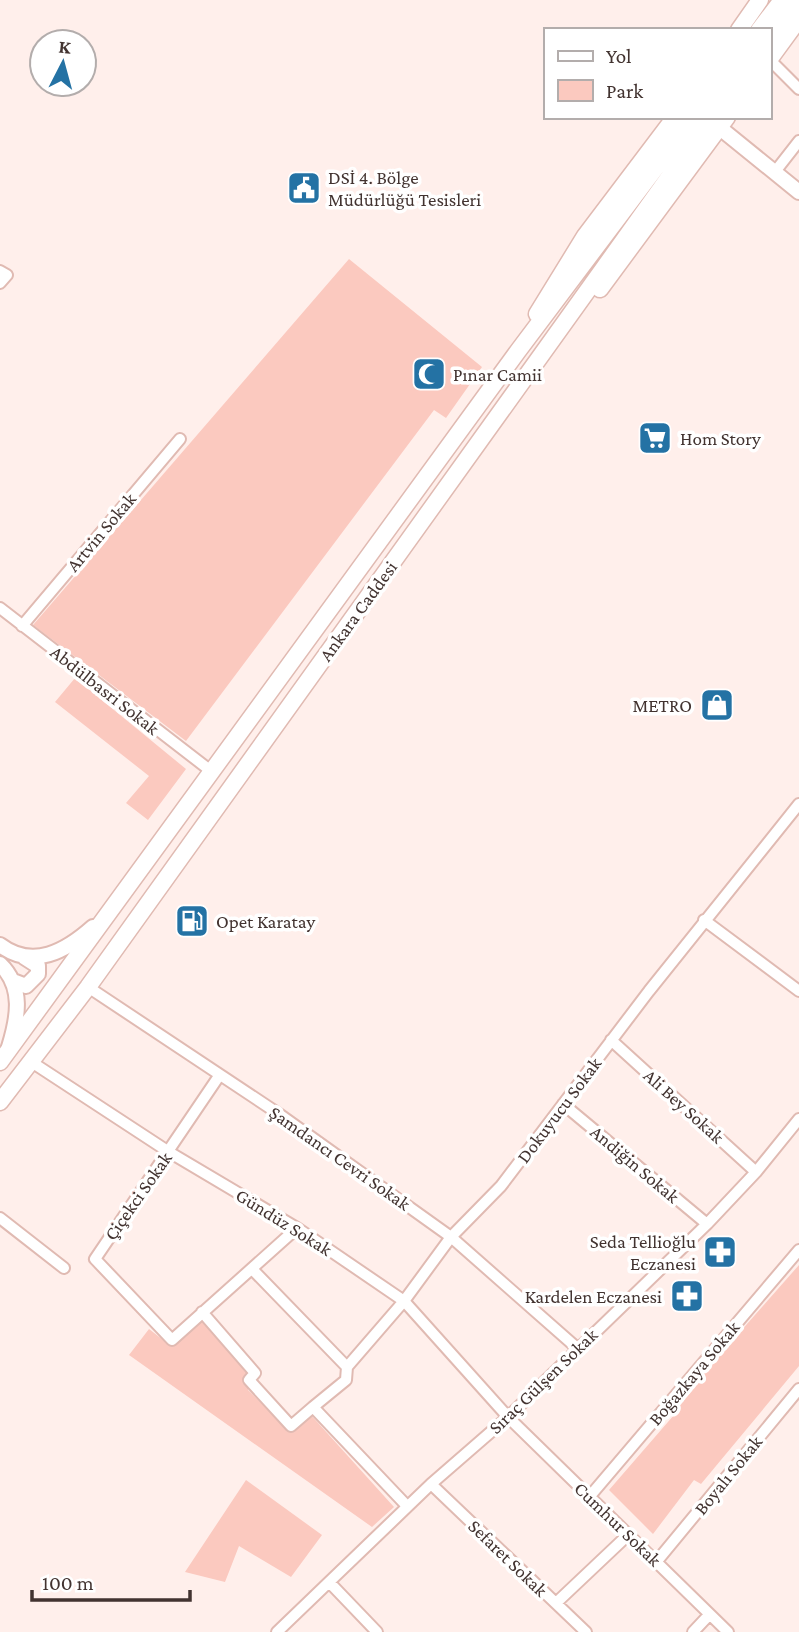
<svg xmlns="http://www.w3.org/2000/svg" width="799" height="1632" viewBox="0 0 799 1632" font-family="'Crimson Pro',serif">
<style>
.green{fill:#fbc9bf}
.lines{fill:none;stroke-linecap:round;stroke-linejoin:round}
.street-casing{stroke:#e0bab2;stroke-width:14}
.secondary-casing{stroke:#e0bab2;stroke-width:18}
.primary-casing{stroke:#e0bab2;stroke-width:19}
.street{stroke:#fff;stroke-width:10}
.secondary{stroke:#fff;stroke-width:14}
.primary{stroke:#fff;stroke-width:16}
.labels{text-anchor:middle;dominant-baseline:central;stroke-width:7;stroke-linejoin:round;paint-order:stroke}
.poi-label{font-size:19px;fill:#423330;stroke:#fff;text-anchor:start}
.street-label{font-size:19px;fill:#423330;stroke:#fff}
</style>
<rect width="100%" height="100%" fill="#ffefeb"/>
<path class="green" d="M349,259L482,367L446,418L434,410L186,741L33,625Z
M75,678L186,769L148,820L126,803L149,776L55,702Z
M799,1265V1366L701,1484L694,1480L653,1534L609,1490L674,1415L671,1410Z
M199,1317L249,1370L248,1390L291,1432L310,1414L394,1507L372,1527L129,1355L149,1329L167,1343Z
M246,1480L322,1535L291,1577L239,1546L225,1582L185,1572Z"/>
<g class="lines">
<defs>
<path id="street" d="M769,59L799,89
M774,173L799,141
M0,271L7,275L0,283
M0,608L211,771
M22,626L180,439
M704,920L799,991
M88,987L279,1114L451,1237L577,1348
M611,1040L756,1172
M30,1061L169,1152L297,1228L404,1301L508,1417L728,1632
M219,1076L95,1259L172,1340L297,1228
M563,1104L707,1224
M0,1218L64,1268
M252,1269L347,1367
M202,1312L255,1373L249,1380L291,1426L313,1407L407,1506
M313,1407L346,1380L347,1367L404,1301L451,1237L501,1186L649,991L799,804
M431,1484L586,1632
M590,1496L799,1250
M657,1561L799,1389
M330,1583L377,1632
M556,1603L629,1534
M277,1632L431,1484L508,1417L707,1224L756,1172L799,1119
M693,1632L709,1615"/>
<path id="secondary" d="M720,128L799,192
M0,945C33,970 66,951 93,927
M0,964C24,987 18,1018 9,1047
M13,981L26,986L38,974V966L24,957"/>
<path id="primary" d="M739,30L760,0
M759,30L782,0
M769,38L798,0
M769,60L799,19
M600,289L727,117
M537,314L585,236L675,117
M0,1062L518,351L694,117
M0,1102L88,987L712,117"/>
</defs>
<use href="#street" class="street-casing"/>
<use href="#secondary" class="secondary-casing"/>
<use href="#primary" class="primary-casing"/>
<use href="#street" class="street"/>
<use href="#secondary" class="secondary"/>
<use href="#primary" class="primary"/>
</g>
<defs>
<symbol id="civic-square" viewBox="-11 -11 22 22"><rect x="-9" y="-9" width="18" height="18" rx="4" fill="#2472a4" stroke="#fff"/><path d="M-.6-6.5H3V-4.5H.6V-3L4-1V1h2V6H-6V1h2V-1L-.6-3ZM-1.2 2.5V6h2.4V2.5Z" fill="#fff"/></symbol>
<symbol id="mosque-square" viewBox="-11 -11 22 22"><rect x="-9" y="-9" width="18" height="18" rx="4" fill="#2472a4" stroke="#fff"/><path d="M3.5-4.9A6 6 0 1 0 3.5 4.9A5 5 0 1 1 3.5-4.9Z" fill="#fff"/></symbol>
<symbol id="supermarket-square" viewBox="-11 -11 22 22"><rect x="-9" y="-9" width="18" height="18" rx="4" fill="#2472a4" stroke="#fff"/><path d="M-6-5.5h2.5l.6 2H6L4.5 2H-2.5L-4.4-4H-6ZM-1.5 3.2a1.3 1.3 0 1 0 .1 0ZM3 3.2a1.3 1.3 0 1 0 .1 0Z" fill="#fff"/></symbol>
<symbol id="shop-square" viewBox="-11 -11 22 22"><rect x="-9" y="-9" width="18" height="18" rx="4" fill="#2472a4" stroke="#fff"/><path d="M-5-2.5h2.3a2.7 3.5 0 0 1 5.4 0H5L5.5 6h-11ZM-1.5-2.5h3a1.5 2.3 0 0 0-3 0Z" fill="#fff"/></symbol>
<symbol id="fuel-square" viewBox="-11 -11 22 22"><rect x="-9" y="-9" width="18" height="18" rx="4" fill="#2472a4" stroke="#fff"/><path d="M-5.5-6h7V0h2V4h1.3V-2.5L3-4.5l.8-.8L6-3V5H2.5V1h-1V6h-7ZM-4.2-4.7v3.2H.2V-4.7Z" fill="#fff"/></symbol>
<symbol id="pharmacy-square" viewBox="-11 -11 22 22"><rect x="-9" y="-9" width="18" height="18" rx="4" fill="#2472a4" stroke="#fff"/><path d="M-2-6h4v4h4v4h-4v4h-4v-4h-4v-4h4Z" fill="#fff"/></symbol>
</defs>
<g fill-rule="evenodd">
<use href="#civic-square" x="285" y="169" width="38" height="38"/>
<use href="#mosque-square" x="410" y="355" width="38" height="38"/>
<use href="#supermarket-square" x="636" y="419" width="38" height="38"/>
<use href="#shop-square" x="698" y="686" width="38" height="38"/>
<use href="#fuel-square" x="173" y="902" width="38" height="38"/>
<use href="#pharmacy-square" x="701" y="1233" width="38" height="38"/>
<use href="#pharmacy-square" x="668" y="1277" width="38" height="38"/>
</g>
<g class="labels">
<g class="poi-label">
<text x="328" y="177">DSİ 4. Bölge<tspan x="328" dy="22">Müdürlüğü Tesisleri</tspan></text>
<text x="453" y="374">Pınar Camii</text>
<text x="680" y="438">Hom Story</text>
<text x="692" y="705" text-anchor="end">METRO</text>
<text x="216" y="921">Opet Karatay</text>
<text x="696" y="1241" text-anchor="end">Seda Tellioğlu<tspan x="696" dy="22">Eczanesi</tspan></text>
<text x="662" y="1296" text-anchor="end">Kardelen Eczanesi</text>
</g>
<g class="street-label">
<text transform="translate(101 532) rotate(-50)">Artvin Sokak</text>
<text transform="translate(358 611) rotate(-54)">Ankara Caddesi</text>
<text transform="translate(105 690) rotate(38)">Abdülbasri Sokak</text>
<text transform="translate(684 1106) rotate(42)">Ali Bey Sokak</text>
<text transform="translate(559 1110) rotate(-53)">Dokuyucu Sokak</text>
<text transform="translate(340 1158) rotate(35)">Şamdancı Cevri Sokak</text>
<text transform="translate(635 1164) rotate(40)">Andiğin Sokak</text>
<text transform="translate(138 1196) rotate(-55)">Çiçekci Sokak</text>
<text transform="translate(284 1222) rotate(32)">Gündüz Sokak</text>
<text transform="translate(694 1373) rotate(-50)">Boğazkaya Sokak</text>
<text transform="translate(543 1381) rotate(-44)">Sıraç Gülşen Sokak</text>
<text transform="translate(728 1475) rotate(-51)">Boyalı Sokak</text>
<text transform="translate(618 1524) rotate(44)">Cumhur Sokak</text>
<text transform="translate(508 1558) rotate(44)">Sefaret Sokak</text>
</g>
</g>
<rect x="544" y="28" width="228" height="91" fill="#ffffff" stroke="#b3adac" stroke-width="2"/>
<rect x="558" y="51" width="35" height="10" fill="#ffffff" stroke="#b3adac" stroke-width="2"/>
<text x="606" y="63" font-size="21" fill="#423330">Yol</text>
<rect x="558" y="80" width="35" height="21" fill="#fbc9bf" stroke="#b3adac" stroke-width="2"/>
<text x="606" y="98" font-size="21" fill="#423330">Park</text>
<g transform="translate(63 63) rotate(6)"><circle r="33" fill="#ffffff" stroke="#b3adac" stroke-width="2"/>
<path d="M0-5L12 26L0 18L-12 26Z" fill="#2472a4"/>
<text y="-10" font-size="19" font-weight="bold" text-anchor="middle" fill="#423330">K</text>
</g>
<path d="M32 1590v10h158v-10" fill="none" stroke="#423330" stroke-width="3.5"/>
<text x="42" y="1590" font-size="21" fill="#423330" stroke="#ffffff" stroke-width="5" paint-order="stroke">100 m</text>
</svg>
